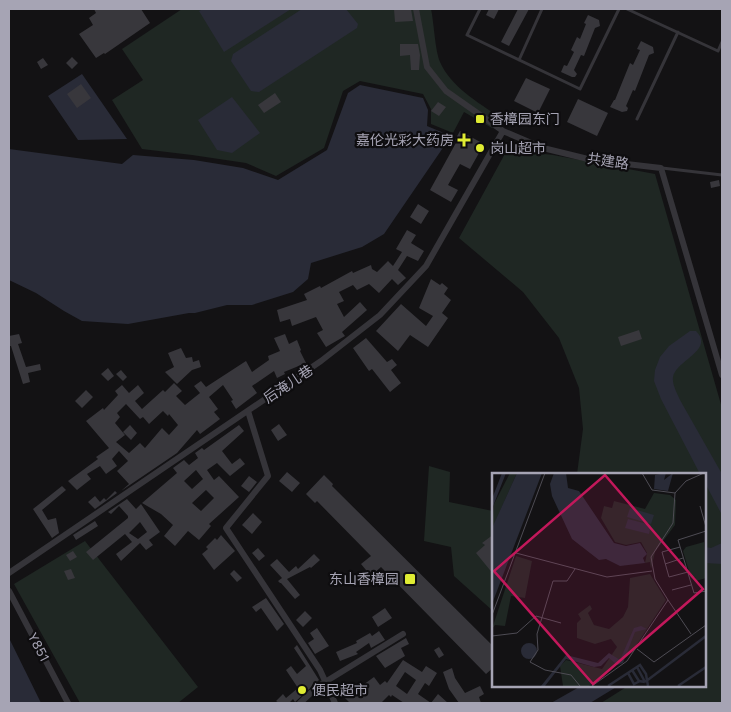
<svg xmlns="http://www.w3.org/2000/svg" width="731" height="712" viewBox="0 0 731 712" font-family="'Work Sans','Noto Sans SC',sans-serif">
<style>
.green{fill:#1f2723}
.water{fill:#292b37}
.building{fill:#38373c;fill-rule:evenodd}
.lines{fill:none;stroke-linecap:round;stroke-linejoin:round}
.service{stroke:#353439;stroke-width:3}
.minor{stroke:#353439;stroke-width:6}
.poi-dot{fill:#e0ec33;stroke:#0e0d0f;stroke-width:2}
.labels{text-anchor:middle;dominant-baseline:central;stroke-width:4.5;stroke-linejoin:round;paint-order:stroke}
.poi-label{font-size:14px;fill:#a6a4b4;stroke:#0e0d0f;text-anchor:start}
.street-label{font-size:14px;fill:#a6a4b4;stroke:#0e0d0f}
.inset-river{fill:none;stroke:#292b37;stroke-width:2.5}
.inset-road{fill:none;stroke:#4e4c54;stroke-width:1}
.view{fill:#c2185b;fill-opacity:0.15;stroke:#c2185b;stroke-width:2.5}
.inset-edge{fill:none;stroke:#a6a4b4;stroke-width:2.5}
</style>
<rect width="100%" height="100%" fill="#131214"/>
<path class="green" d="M182,9H431C434,23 435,50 440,62C451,87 478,102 499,117L492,128L464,112L453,133L431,124V109L423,94L360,81L343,91L324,148L276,176L246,163L192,155L142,149L112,100L143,80L122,49Z
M507,150L553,155L655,174L722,408V703H601L628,686H705V474H577L583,429L579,388L559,338L523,292L459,238Z
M429,466L450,472L449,502L493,511V611L454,576L451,547L424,541Z
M85,541L198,687L178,703H80L14,584Z"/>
<path class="water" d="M203,9H291L224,52L199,11Z
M302,9H346L358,24L357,28L259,92L251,91L231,61L233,54Z
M82,74L127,139L78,140L48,96Z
M360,85L423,98L428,110L427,126L451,136L384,234L362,247L311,263L308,279L293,292L252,305H227L195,313H189L128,324L82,321L64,311L36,293L9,280V149L122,164L133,155L194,160L243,168L278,180L327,150L348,93Z
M232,97L260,133L232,153L217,150L198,120Z
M690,331H696C715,350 676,360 673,377C672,385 677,393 680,400L722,474V515L705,483V474H700L661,399L654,381L655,370L660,357L669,346Z
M722,543V564L705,563V547L711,548Z
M9,638L41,703H9Z
M581,686H618L590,703H551Z"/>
<path class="building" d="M94,9H141L150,23L105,54L104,53L96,58L79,34L93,25L89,18L96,13Z
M394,9H411L413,21L395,22Z
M489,9H499L494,19L486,15Z
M518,9H529L509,46L501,42Z
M588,15L599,20L600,26L595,28L584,56L581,55L574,70L577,74L575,77H572L561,72L564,65L567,66L574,52L571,50L577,37L580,39L586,24L584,23Z
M641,41L653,47L654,53L649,55L635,91L633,90L626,106L628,108L627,111L622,112L610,107L614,100H615L630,63L633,65L640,50L637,49Z
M400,44H418L420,55L419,70H411L410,55L400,56Z
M72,57L78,63L72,69L66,63Z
M43,58L48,65L41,69L37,62Z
M526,78L550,89L538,113L514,101Z
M81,84L91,98L77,108L67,94Z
M275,93L281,102L264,113L258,105Z
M578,99L608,113L597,136L567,122Z
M438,102L446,107L439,116L431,111Z
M460,131L484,144L470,169L460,164L448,185L458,190L451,202L430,190L457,141L455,140Z
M719,180L720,186L711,188L710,182Z
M418,204L429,211L421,224L410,217Z
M407,230L416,235L411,243L424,251L418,261L407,256L398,270L406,278L398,285L392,279L379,293L369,284L357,290L353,285L339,292L344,301L337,304L344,317L360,302L367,310L342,332L345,336L326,347L317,333L323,330L316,317L292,326L290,319L280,322L277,310L307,300L304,294L320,286L321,288L352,271L353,273L371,265L372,269L377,272L388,261L393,266L402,252L396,249Z
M431,279L440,285L442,283L448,288L444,294L451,300L442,313L448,318L428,347L410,335L398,351L376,331L401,304L426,326L433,316L419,308Z
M639,330L642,339L621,346L618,337Z
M19,334L22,343L18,344L26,367L40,364L41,370L28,373L30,382L23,384L11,346H9V336Z
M285,334L289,344L297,340L301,350L300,351L306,363L284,372L285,374L277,378L274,371L252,386L257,393L236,409L231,401L233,400L223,385L209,397L218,409L214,412L220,419L200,434L197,430L177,453L121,491L129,484L117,471L128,461L119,451L112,459L117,466L106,474L100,466L87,474L91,479L77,490L68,481L98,459L96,457L109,448L86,421L103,408L104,410L118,395L115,391L122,385L129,393L138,385L144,393L135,401L142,409L163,390L165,392L174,383L182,391L176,396L185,405L200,393L194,386L201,381L206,387L246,361L252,372L269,360L268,356L280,351L274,338ZM126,404L140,419L143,417L149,424L163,411L168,416L169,414L178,425L169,435L162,428L145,448L140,443L129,453L116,442L125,435L115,423L120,417L117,413Z
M366,338L387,362L392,359L397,365L391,370L401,383L390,392L372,369L369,371L353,348Z
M181,348L186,358L192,357L193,362L199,360L201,367L192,370L177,384L165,372L174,367L168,353Z
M108,368L114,376L108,381L101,374Z
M121,370L127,377L123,381L116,374Z
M86,390L93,397L82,408L75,401Z
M279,424L287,435L278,441L271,430Z
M130,425L137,433L131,440L123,432Z
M239,425L244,431L222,451L232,464L240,458L245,464L230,476L217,463L207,470L214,480L219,476L239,497L209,524L211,526L199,540L188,531L175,546L164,536L173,525L161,514L142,503L177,473L173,468L184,460L189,465L198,458L195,453L202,448L204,450ZM196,470L203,479L192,489L184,481ZM206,490L214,498L201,511L192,503Z
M287,472L300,483L292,492L279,481Z
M324,475L333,484L332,486L494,647V667L486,674L381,567L371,576L361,564L371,556L317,501L315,503L306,494Z
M249,476L257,482L249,492L241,486Z
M62,486L66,490L42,510L48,520L56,518L59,533L52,538L33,509Z
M115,491L117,493L95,509L88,502L95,496L100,502L104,498L106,500Z
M127,499L136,509L141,504L160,532L149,540L153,545L146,550L140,543L121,561L116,554L132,542L125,534L93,560L86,552L128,518V516L119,506L111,514L108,512ZM140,522L147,532L138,539L129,533Z
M253,513L262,522L252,534L242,525Z
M95,521L98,526L76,540L73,535Z
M494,534V575L476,553L485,545L482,543Z
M221,535L235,551L214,570L202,554L208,549L206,547L215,538L217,540Z
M258,548L265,556L259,561L252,553Z
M73,551L77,557L70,561L66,555Z
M314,554L320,560L311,568L310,567L287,579L300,595L295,599L281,583H280L278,581L282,578L270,565L277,559L289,572L296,566L298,569Z
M71,569L75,578L68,580L64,571Z
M234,570L242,578L237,582L230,574Z
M266,598L284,624L277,631L261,608L256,612L252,607Z
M385,608L392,618L378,627L372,617Z
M305,611L312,618L303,627L296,620Z
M317,628L329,646L315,654L308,643L314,639L310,633Z
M379,631L385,640L371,648L369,643L356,652L358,654L340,661L336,652L357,643L356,641L370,633L372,636Z
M406,638L409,644L401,648L405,656L385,668L376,656Z
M297,645L319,680L295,702L293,699L290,702L291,703H279L276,701L283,694L286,698L298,688L286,670L291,666L297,674L306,666L294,648Z
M439,647L444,655L439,658L434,650Z
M403,660L422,672L426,666L437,673L429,686L425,683L418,694L431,703L438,694L448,703H404L392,695L391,697L389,695L381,703H350L345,698L374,677L380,685L385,681L387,683ZM405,672L416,680L407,694L396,686Z
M452,668L455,678L465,693L480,686L484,694L479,697L481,703H459L449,689L443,672Z"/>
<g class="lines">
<path class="service" d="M480,9L467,35L580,89L619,9
M627,9L718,51L722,42
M519,60L542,9
M637,119L678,32
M662,168L722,175"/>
<path class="minor" d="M416,9L427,67L446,91L503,131L543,148L592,160L661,168L722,375
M248,411L268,476L226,528L320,670L335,703
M9,573L321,361L380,315L426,266L503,131
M9,591L68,703
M300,703L317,687L403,634"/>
</g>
<g class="poi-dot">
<rect x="475" y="114" width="10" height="10" rx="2.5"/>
<path d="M461.5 132.5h5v5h5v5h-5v5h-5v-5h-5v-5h5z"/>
<circle cx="480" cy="148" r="5"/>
<rect x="404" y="573" width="12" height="12" rx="2.5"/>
<circle cx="302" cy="690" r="5"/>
</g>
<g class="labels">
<g class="poi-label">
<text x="490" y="119">香樟园东门</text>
<text x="454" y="140" text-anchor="end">嘉伦光彩大药房</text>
<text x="490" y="148">岗山超市</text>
<text x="399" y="579" text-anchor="end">东山香樟园</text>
<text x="312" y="690">便民超市</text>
</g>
<g class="street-label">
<text transform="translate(608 161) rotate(8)">共建路</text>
<text transform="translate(288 384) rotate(-34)">后淹儿巷</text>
<text transform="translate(39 647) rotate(62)">Y851</text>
</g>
</g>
<g transform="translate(492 473)">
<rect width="214" height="214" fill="#131214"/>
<path d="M18,0H25L0,56L2,31ZM162,20L178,22L184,27L183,52L163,79L159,96L158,89L153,90L155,80L149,69L134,72L123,69L109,45L112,33L120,35L122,28L153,36ZM212,69L214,105L204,108L203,104L199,105L191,78L194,74ZM24,83L40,88L33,125L19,123L13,153L3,152L0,156ZM158,101L174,127L140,179L97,213H71L68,193L74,187L110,196L125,174L119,166L103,171L85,165V150L89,146L86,141L98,132L100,136L96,140L102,152L117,156L131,144L136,134L138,105Z" fill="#1f2723"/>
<path d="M10,0H14L0,36V26ZM25,0H50L0,131V55ZM62,0H74L76,15L87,18L122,70L134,73L148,70L155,81L151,85L153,90L128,93L114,86L107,87L80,66L60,23L58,11ZM174,0L172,7L181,0L176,18L162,16L163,2ZM138,35L162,42L159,51L135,44ZM136,46L159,52L157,61L133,55ZM149,153L155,156L143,159L131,190L125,192L117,185L109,193L102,194L74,186L53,213H49L74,182L106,190L117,180L128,187L142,155ZM29 178a8 8 0 1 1 16 0a8 8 0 1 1-16 0Z" fill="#292b37"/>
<path class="inset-river" d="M145,194L153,209M140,197L147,208L153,209M136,200L142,211L148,208M153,209L214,163M116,213L148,192L154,201L156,213M186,213L214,194"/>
<path class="inset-road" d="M150,0L160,17L183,20M183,20L194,8L212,0M208,33L214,54M214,58L186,67L202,120L214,118M188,74L170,79L177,104L196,99M24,80L115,104L160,98M173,91L191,85M83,96L75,108H61L45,161L46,177L38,189L53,197L79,202L88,213M180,117L199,112M176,127L199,161M0,142L53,0M0,163L25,160L44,143L69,150M145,176L162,189L214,152M100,213L135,188L176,127L163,106L159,84L181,50L183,20"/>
<path class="view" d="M113,2L211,116L101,211L2,98Z"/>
<rect width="214" height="214" class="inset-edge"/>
</g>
<rect width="731" height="712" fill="none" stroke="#a6a4b4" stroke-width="20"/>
</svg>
